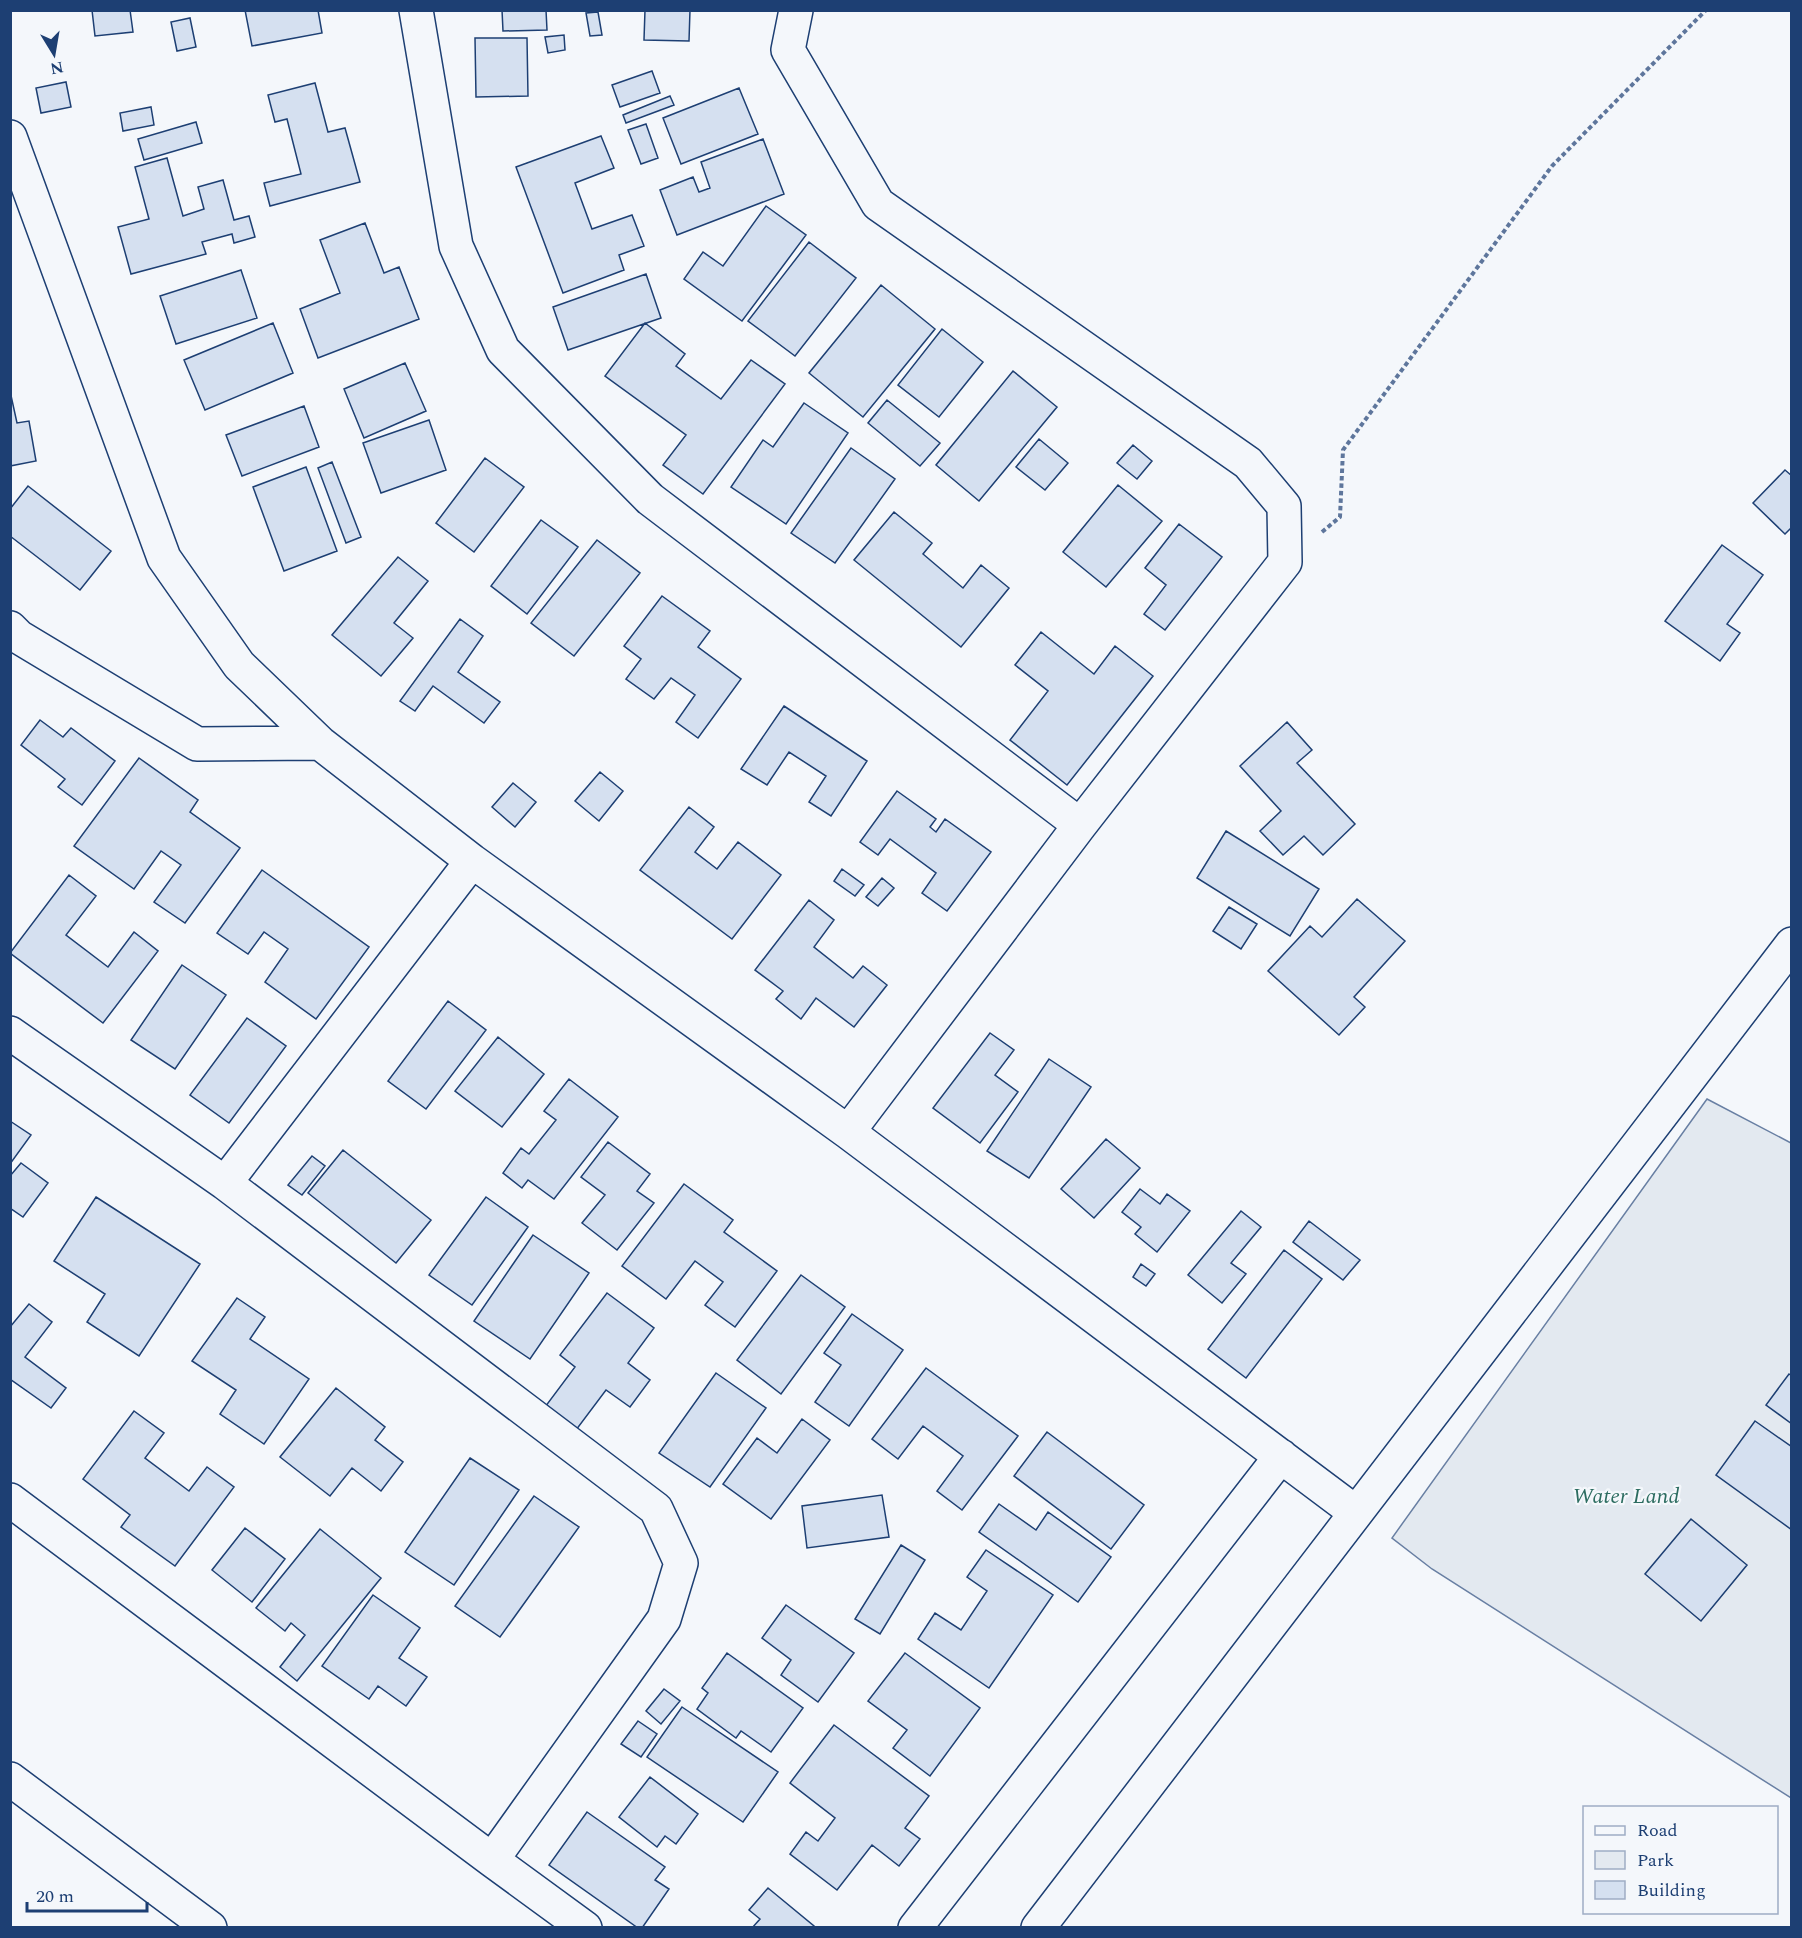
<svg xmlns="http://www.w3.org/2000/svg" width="1802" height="1938" viewBox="0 0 1802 1938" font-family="Spectral,serif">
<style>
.green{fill:#e3e9f0;stroke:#687fa3;stroke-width:1.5}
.building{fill:#d5e0f0;stroke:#1d3f73;stroke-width:1.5}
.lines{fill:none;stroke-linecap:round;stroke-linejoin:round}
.minor-casing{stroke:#1d3f73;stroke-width:36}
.path{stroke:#5e769c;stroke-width:4;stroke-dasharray:4.5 3;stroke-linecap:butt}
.minor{stroke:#f4f7fb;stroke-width:33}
.labels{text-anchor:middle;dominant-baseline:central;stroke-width:4.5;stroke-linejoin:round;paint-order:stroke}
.park-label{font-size:22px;font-style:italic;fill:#2c6c60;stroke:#f4f7fb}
</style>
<rect width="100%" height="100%" fill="#f4f7fb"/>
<path class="green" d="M1707,1099L1791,1143V1798L1432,1569L1392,1538Z"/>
<path class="building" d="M92,10H130L133,32L95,36Z
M245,10H318L322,33L252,46Z
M502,10H546L547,30L503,31Z
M645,10H690L689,41L644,40Z
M598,12L602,35L590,36L586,13Z
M190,18L196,47L177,51L171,22Z
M564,35L565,50L548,53L545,37Z
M475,38H527L528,96L476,97Z
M652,71L660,93L620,107L612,85Z
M66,82L71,107L41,113L36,88Z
M315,83L328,132L345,128L360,182L270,206L264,183L301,174L287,119L275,122L268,95Z
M739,88L758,134L681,164L663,118Z
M670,96L674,105L626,123L623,115Z
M151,107L154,125L123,131L120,113Z
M196,122L202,143L144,160L138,139Z
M646,124L658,158L641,164L628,130Z
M601,136L614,168L575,183L592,229L632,215L644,246L619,255L624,270L563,293L516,167Z
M763,139L784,194L677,235L660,190L693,177L699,192L710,188L701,162Z
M167,158L183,216L204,209L198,187L223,180L234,220L249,216L255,237L234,243L232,234L202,242L206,254L131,274L118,227L149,219L135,167Z
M766,206L806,235L742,321L684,279L703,252L723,266Z
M365,223L384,273L399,267L419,319L318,358L300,309L340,293L320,240Z
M809,242L856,278L795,356L748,321Z
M241,270L257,318L176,344L160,296Z
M646,274L661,318L568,350L553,307Z
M881,285L935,329L863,417L809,373Z
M273,323L293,373L205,410L184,360Z
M645,323L685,354L676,366L721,399L751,360L785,384L703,494L663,465L686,435L605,376Z
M942,329L983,362L939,417L898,385Z
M405,363L426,411L364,438L344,389Z
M1013,371L1057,407L979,501L936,465Z
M10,391L17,423L29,421L36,461L10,466Z
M887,400L940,443L920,466L868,423Z
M804,403L848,433L786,524L731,487L763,440L773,447Z
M304,406L319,447L242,476L226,435Z
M429,420L446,470L381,493L363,443Z
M1039,439L1068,463L1045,490L1016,467Z
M1133,445L1152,461L1137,479L1117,463Z
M851,448L895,479L835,563L791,533Z
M485,458L524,487L474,552L436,523Z
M332,462L361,537L346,543L318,468Z
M306,467L337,551L284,571L253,487Z
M1785,470L1792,476V527L1785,534L1753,503Z
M1118,485L1162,521L1106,587L1063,552Z
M28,486L111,551L80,590L10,536V509Z
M894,512L932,543L923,554L963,588L981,565L1009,588L961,647L854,560Z
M541,520L578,547L527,614L491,586Z
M1179,524L1222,557L1165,630L1144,614L1166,585L1145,568Z
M597,540L640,573L574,656L531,623Z
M1722,545L1763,575L1727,624L1740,633L1720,661L1665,621Z
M398,557L428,581L394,623L413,638L381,676L332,635Z
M662,596L710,631L698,647L741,679L698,738L676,722L695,695L671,678L654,699L626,679L641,659L624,646Z
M460,619L483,636L458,672L500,702L484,723L433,686L415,711L400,701Z
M1041,632L1094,674L1115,646L1153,676L1067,785L1010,740L1048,691L1015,665Z
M784,706L867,761L831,816L809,802L826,776L789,752L767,785L741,769Z
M40,720L63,737L71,728L115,761L82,805L58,787L65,779L21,745Z
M1287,722L1312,750L1297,763L1355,824L1323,855L1304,836L1283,855L1260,831L1281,811L1240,766Z
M139,758L198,800L190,812L240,848L185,923L154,902L181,865L161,851L134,889L74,846Z
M600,772L623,791L599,821L575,801Z
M513,783L536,802L515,827L492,807Z
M897,791L936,819L930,827L936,832L945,819L991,852L947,911L922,893L936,873L890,839L878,855L860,842Z
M689,807L714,827L695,852L717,869L738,842L781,875L732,939L640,870Z
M1226,831L1319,889L1290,936L1197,878Z
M842,869L864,885L855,896L834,881Z
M262,870L369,947L316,1019L265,982L288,949L264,932L248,954L217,933Z
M69,875L96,896L66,935L108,967L134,932L158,951L103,1023L10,953Z
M882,878L894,888L878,906L866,897Z
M1357,899L1405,941L1354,997L1365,1007L1339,1035L1268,971L1310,926L1322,937Z
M809,900L834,920L814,947L853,978L863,966L887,985L854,1027L816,998L801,1019L776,999L783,991L755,970Z
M1229,907L1257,924L1241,949L1213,931Z
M182,965L226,995L175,1069L131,1040Z
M448,1001L486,1030L426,1109L388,1081Z
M247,1018L286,1046L229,1123L190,1095Z
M990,1033L1014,1050L995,1075L1018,1092L980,1143L933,1108Z
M498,1037L544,1074L502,1127L455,1091Z
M1049,1059L1091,1087L1029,1178L987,1151Z
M569,1079L618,1117L554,1199L528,1180L522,1188L503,1173L521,1148L529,1154L556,1120L544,1111Z
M10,1121L31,1135L10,1164Z
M1106,1139L1140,1168L1094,1218L1061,1189Z
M608,1142L650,1174L637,1191L654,1203L617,1250L582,1223L605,1195L581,1177Z
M343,1150L431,1220L396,1263L308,1193Z
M312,1156L325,1166L302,1195L288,1185Z
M21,1163L48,1183L23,1217L10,1208V1176Z
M684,1184L733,1220L724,1232L777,1271L735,1327L705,1305L723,1282L695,1261L666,1299L622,1266Z
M1140,1189L1160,1204L1167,1194L1190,1211L1157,1252L1135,1234L1141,1227L1122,1212Z
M96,1197L200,1264L139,1356L87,1322L105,1294L54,1261Z
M486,1197L528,1227L472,1305L429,1275Z
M1241,1211L1261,1227L1231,1263L1246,1274L1222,1303L1188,1275Z
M1309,1221L1360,1260L1343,1280L1293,1242Z
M533,1235L589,1273L530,1359L474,1321Z
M1284,1250L1322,1279L1246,1378L1208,1349Z
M1141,1264L1155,1274L1146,1286L1133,1277Z
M801,1275L845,1307L781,1394L737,1360Z
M607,1293L654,1328L628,1363L650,1380L630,1407L606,1390L573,1434L542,1411L575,1367L560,1355Z
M237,1298L265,1317L250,1339L309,1379L264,1444L220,1414L236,1390L192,1361Z
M29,1304L52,1322L25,1357L66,1388L51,1408L10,1379V1327Z
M852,1314L903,1350L849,1426L815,1402L841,1365L824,1353Z
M926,1368L1018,1436L962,1510L937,1491L963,1456L923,1426L898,1459L872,1439Z
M716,1373L766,1408L710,1487L659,1453Z
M1789,1374L1792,1376V1424L1766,1405Z
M336,1388L385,1427L375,1440L403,1462L381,1491L352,1468L330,1496L280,1457Z
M134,1411L164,1433L145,1458L189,1491L207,1467L234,1487L175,1566L121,1527L130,1515L83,1479Z
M802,1419L830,1440L771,1519L723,1484L757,1438L777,1453Z
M1755,1421L1792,1447V1530L1716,1475Z
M1047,1432L1144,1505L1111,1549L1014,1476Z
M470,1458L519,1490L454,1585L405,1552Z
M882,1495L889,1537L807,1548L802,1506Z
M534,1496L579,1527L500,1637L455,1606Z
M999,1504L1036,1530L1048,1512L1111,1557L1078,1602L979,1532Z
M1691,1519L1747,1565L1701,1621L1645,1574Z
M245,1528L285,1559L252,1602L212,1570Z
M320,1529L381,1578L297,1681L280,1667L305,1635L291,1623L285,1631L256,1608Z
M901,1545L925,1560L880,1634L855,1619Z
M986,1550L1053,1595L989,1688L918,1639L935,1613L961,1630L987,1591L967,1577Z
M373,1595L420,1628L399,1658L427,1677L406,1706L378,1686L369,1699L322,1666Z
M786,1605L854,1653L818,1702L781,1675L791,1660L762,1638Z
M727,1653L803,1708L771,1752L741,1731L736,1738L697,1709L708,1693L702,1688Z
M905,1653L980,1708L930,1776L893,1748L907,1730L868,1701Z
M664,1689L680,1701L661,1724L646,1711Z
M682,1707L778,1772L743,1822L647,1757Z
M638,1721L657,1734L641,1757L621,1744Z
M834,1725L929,1796L905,1828L920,1839L899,1866L872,1845L837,1890L790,1854L806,1832L818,1841L835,1818L790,1783Z
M650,1777L698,1814L676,1844L665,1836L657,1847L619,1817Z
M587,1812L665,1867L655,1880L669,1889L642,1928H638L549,1865Z
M768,1888L814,1926L813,1928H752L760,1919L749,1910Z"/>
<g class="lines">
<defs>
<path id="minor" d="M416,10L456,246L503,350L650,499L1080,825
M796,10L788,50L878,204L1248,463L1284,506L1285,562L1080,825L848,1132
M10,137L164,558L239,665L320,743L472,861L848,1132L1355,1512
M10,628L19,637L197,744L320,743
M10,1033L225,1183L656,1509L681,1563L664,1619L492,1860
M225,1183L472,861
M10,1500L492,1860L585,1928
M10,1779L210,1928
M915,1928L1281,1456
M1038,1928L1792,944"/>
</defs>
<use href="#minor" class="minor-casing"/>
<path class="path" d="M1322,532L1340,517L1343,450L1552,166L1706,10"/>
<use href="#minor" class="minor"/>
</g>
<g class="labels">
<g class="park-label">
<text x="1626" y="1496">Water Land</text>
</g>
</g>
<rect width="1802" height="1938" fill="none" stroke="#1d3f73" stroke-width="24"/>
<rect x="1583" y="1806" width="195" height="108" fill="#f4f7fb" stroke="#9eadc5" stroke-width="1.5"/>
<rect x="1595" y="1826" width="30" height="9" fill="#f4f7fb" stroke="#9eadc5" stroke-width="1.5"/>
<text x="1637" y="1836" font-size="18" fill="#1d3f73">Road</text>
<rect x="1595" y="1851" width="30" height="18" fill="#e3e9f0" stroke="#9eadc5" stroke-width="1.5"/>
<text x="1637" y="1866" font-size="18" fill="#1d3f73">Park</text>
<rect x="1595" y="1881" width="30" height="18" fill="#d5e0f0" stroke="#9eadc5" stroke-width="1.5"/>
<text x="1637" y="1896" font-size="18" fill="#1d3f73">Building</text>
<g transform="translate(54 54) rotate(169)" stroke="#f4f7fb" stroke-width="4.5" paint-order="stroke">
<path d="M0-4.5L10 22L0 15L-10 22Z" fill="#1d3f73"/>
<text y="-9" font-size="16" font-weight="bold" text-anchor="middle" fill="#1d3f73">N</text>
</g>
<path d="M27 1902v9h120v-9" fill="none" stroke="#1d3f73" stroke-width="3"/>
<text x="36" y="1902" font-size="18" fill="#1d3f73" stroke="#f4f7fb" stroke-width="4.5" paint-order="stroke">20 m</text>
</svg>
